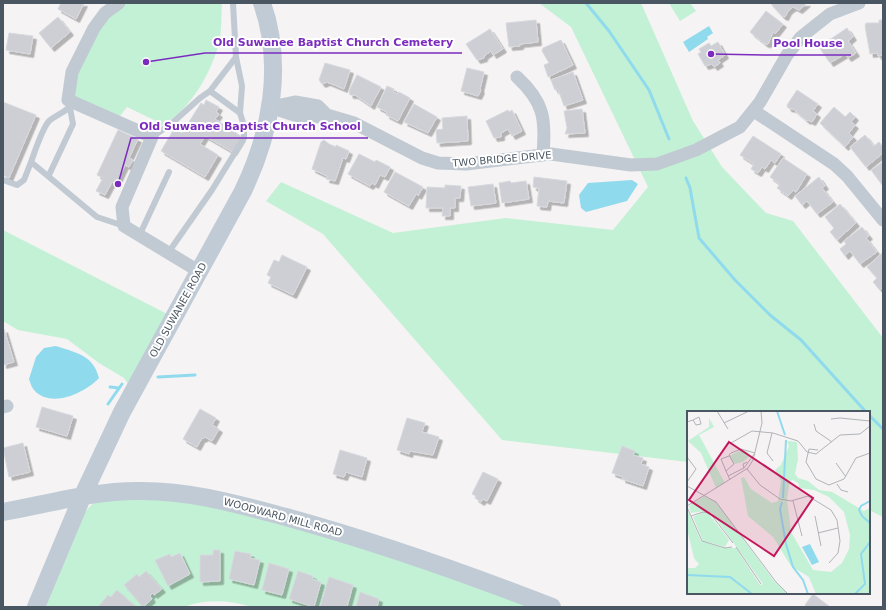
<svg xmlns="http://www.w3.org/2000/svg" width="886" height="610" viewBox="0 0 886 610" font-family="'DejaVu Sans',sans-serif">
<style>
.green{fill:#c3f1d5}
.water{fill:#90daee}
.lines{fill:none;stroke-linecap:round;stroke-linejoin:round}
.stream{stroke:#90daee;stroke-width:3}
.building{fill:#cdcfd5;stroke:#d7d9de;filter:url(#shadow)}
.lane{stroke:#c1cad2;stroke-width:6}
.street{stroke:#c1cad2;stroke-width:13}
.secondary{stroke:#c1cbd6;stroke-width:18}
.labels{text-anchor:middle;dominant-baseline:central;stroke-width:4;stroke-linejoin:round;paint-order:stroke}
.street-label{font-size:10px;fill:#4a5661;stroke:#fff}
.inset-river{fill:none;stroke:#90daee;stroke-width:2}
.inset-road{fill:none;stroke:#b1b4b9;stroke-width:1}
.view{fill:#c2185b;fill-opacity:0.15;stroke:#c2185b;stroke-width:2}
.inset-edge{fill:none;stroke:#4a5661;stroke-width:2}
.leader{fill:none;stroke:#7b2cbf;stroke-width:1.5}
.callout-dot{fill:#7b2cbf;stroke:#fff;stroke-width:1.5}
.callout-label{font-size:11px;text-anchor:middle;font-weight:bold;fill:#7b2cbf;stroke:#fff;stroke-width:4;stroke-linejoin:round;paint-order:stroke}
</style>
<defs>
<filter id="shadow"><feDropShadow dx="3.5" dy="3.5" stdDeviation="0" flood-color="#0004"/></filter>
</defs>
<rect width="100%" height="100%" fill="#f5f3f3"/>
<path class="green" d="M123,3H222C221,16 222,31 219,43C210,77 187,115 154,130L156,121L127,107L120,116L75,99V71L104,20Z
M539,3H641L693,121L722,167L766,213L793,221L883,338V517L869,510V412H688V462L502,440L323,234L266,201L281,182L393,233L506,218L613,230L648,187L571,27Z
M669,3H690L696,11L680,21Z
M3,230L175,318L136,395L124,378L99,363L67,339L18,330L3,321Z
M153,497L203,502L294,524L539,607H252C228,600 207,599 184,607H44L84,513L95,501Z"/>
<path class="water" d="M709,26L713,33L707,37L708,39L689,52L683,42Z
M632,180L638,184L627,201L586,212L581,208L579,195L588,183Z
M56,346C77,353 93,355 99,378C85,393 51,409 34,390C32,388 30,382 29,379L36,357L44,348Z"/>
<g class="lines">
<path class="stream" d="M586,3L609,31L649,90L669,139
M686,178L690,188L699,238L735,280L770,315L801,340L866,412
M158,377L195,375
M110,387L119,388
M108,404L122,384
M869,415L883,429"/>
</g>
<path class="building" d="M61,3H84L76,19L58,9Z
M770,3H807L799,10L793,7L788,11L785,17L782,16Z
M766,11L783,24L775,34L773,32L768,44H765L750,32Z
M58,17L70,32L51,48L39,33Z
M536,20L538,42L520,44V46L509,47L506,23Z
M879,20H883V55L878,56L877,53L870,54L865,26L866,23H879Z
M847,28L853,37L848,41L856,53L848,58L845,54L830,63L819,47Z
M490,29L503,49L493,55L491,51L484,56V58L477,60L466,44Z
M9,33L33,36L30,54L6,50Z
M561,40L573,65L548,77L544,65L549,63L542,51L543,48Z
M718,42L725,55L718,60L720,63L714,67L712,64L705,66L698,54L701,52L699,49L709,43L711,46Z
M325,63L350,70L344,89L327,82L322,84L319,80Z
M467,68L484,72L480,89L481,90L478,96L461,91Z
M573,72L583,100L564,106L558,89L555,90L551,80Z
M357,75L381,87L371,106L355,95H350L349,91Z
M387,86L394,89L393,92L397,94L399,92L410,98L398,121L386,115L387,112L377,107Z
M797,90L818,104L813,111L817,114L812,122L808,120L807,121L793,109L788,108L787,105Z
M206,100L219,107L216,112L219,114L215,119L242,137L233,152L205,136L200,144L218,155L205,177L161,151L174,129L182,133L201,103L204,105Z
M3,102L36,115L9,178L3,175Z
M414,104L437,117L428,133L404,122Z
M834,107L845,117L850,112L855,117L851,122L855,125L849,133L853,137L845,147L820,123Z
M582,109L585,133L565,134L567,128L564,111Z
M508,110L509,112L512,110L522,131L512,136L508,129L501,133V137L494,138L486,121Z
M467,116L468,141L437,143L436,130L443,129L442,118Z
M118,130L138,139L129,158L133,160L129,167L125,165L116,184L112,182L105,195L96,191L103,178L97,175Z
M865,135L874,146L879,142L883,147V153L866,167L850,147Z
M753,136L781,154L775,163L771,160L765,169L762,167L758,173L751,169L754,164L740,155Z
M324,140L329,144L336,147V145L349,151L346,159L343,158L335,181L326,179L327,176L312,169L321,142Z
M359,154L375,162L376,160L390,167L385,177L380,175L375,185L372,183L370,186L348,174Z
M783,158L807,174L796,192L793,190L788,196L777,188L780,184L770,177Z
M883,162V186L871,170Z
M395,172L423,187L418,196L416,194L409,206L384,192Z
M534,177L567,181L564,203L548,201L547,207L537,206L539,188L533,187Z
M819,177L825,186L822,188L833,202L817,214L807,201L802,205L795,196Z
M510,181L511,183L526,181L529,199L502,203L499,183Z
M493,184L496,203L471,206L468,187Z
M445,185L461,186L460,198H455V208H450V216H442L443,208H426L427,187L445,188Z
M840,204L856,223L837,240L830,232L834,228L825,217Z
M862,227L869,236L866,238L877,252L860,264L850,251L845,256L840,249L846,244L844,241Z
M882,253L883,287L880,290L873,282L877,278L867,267Z
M282,255L307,267L293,295L268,283L271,277L267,275L274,260L279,262Z
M4,329L14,362L3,365V330Z
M42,407L73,416L67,436L36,427Z
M200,409L216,418L212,425L219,429L212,441L205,437L203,439L202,438L197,447L183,439Z
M407,418L425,423L422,432L439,437L433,455L410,451L409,454L397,450Z
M23,443L30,472L9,477L3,448Z
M622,446L635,451L633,455L643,458L641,464L649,467L643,486L622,479L623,477L612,473Z
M340,450L367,458L362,477L346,472L344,477L333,474Z
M483,472L498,479L487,501L483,499L481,502L475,498L476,496L472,494Z
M213,550H220V581L200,582V555H213Z
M235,551L251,554L250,558L260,560L254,585L229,579Z
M180,553L190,574L168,586L155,560L170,554L171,557Z
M269,563L289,569L282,595L262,590Z
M146,571L162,589L154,595L153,593L150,596L152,599L143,607L124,585L137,574L139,577Z
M298,571L313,576L312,579L321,582L314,607L289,599Z
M329,577L353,585L347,607H320Z
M117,590L136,607H98L108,595L111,597Z
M360,592L379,599L377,607H356Z
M813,594L830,607H807L805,605Z"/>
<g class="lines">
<path class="lane" d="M233,3L236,57L242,86L240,113L210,91L236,57
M73,102C68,112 57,114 49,121C42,129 35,151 31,162L97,217L124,226
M152,137L171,124L200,98L210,91
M49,175L73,124L70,108
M3,180L17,185L24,180L31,162
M140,234L169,172
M168,253L212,190L244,138V126L240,113"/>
<path class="street" d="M119,3L105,13L94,28L72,72L68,100L152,137L122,207L124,226L200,272
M517,77C544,102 546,119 543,154
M271,107L295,102L318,106L327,115L354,123L422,158L438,163L466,164L551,154L631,165L657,164L696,150L740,127L760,102L787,55L801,37L830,14L859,3
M271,107C290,114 307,121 327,115
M754,111L834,164L847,176L883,220
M3,407L7,406"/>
<path class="secondary" d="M3,512C48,504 92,491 137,491C188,490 237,504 286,517C376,542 465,573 552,607
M36,607L83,495L122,412L243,191C271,133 284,65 262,3"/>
</g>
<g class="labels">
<g class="street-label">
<text transform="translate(502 159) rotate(-5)">TWO BRIDGE DRIVE</text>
<text transform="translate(178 310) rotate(-61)">OLD SUWANEE ROAD</text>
<text transform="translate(283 517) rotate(15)">WOODWARD MILL ROAD</text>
</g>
</g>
<g transform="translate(687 411)">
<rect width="183" height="183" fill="#f5f3f3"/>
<path d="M22,7L27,16L12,24L38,72L29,77L14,42L1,30L22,16ZM100,30L110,31L111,48L108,63L111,67L121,70L132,79L145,81L177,100L183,97V183H129L122,166L104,155L86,126L61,105L54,67L57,66L64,78L85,92L91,90L94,70L88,59L94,54L102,35ZM106,69L112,73V77L127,79L142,86L157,101L163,124L162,138L155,152L144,161L126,159L104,121L100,87L103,70ZM54,39L61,41L63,45L56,51L48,53L42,45ZM17,85L29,91L87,170L101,183H0V157H8L12,153L7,147L0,118V98L14,130L36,137H49L73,174L76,173L25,102L18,100L4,102L2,95ZM16,101L21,102L42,129L38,136L16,130L6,106Z" fill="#c3f1d5" fill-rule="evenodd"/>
<path d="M123,133L132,151L125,154L115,136Z" fill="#90daee"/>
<path class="inset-river" d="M90,0L98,24M96,87L99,29M183,90L174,95L172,99L175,105L183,112M95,91L93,98L99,133L106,156L116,169L121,183M0,164L43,166L65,183M168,183L178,173L174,143L183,131"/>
<path class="inset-road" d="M30,0L41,18M144,8L153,7L183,10M0,11L6,9L12,6L14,13L9,14L6,9M37,12L62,0M127,13L129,20L145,31M85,22L80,42L86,50M44,32L65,20L86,22L111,30L120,41L129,43L153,24L173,23L183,15M131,39L122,38L119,51L129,68L142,74L157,68L169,47L183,42M0,46L9,58L0,71M60,51L56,53L57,57L68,42M149,52L159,66M60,58L73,74L93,88L104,90L121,85L144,99L150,109L153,130L151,142L142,152M39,60L34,48L42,45M41,65L57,57M43,69L39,60L47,53L42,44L44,42L54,38L68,42M150,73L154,79L161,81M0,75L29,91L89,171L101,183M106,90L115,125M0,95L61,57L66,49L75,12L74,0M0,96L15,130L38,137L45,136M4,105L16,101L23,102L46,132M128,105L134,135M131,122L151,117M49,136L74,173"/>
<path class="view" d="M42,31L126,87L87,145L2,89Z"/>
<rect width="183" height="183" class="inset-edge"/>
</g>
<path class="leader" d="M146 62L205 53H462M711 54L765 55H851M118 184L131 138H368"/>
<g class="callout-dot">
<circle cx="146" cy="62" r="4"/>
<circle cx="711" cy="54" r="4"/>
<circle cx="118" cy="184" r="4"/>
</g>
<g class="callout-label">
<text x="333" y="46">Old Suwanee Baptist Church Cemetery</text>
<text x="808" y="47">Pool House</text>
<text x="250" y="130">Old Suwanee Baptist Church School</text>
</g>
<rect width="886" height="610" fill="none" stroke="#4a5661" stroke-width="8"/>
</svg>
